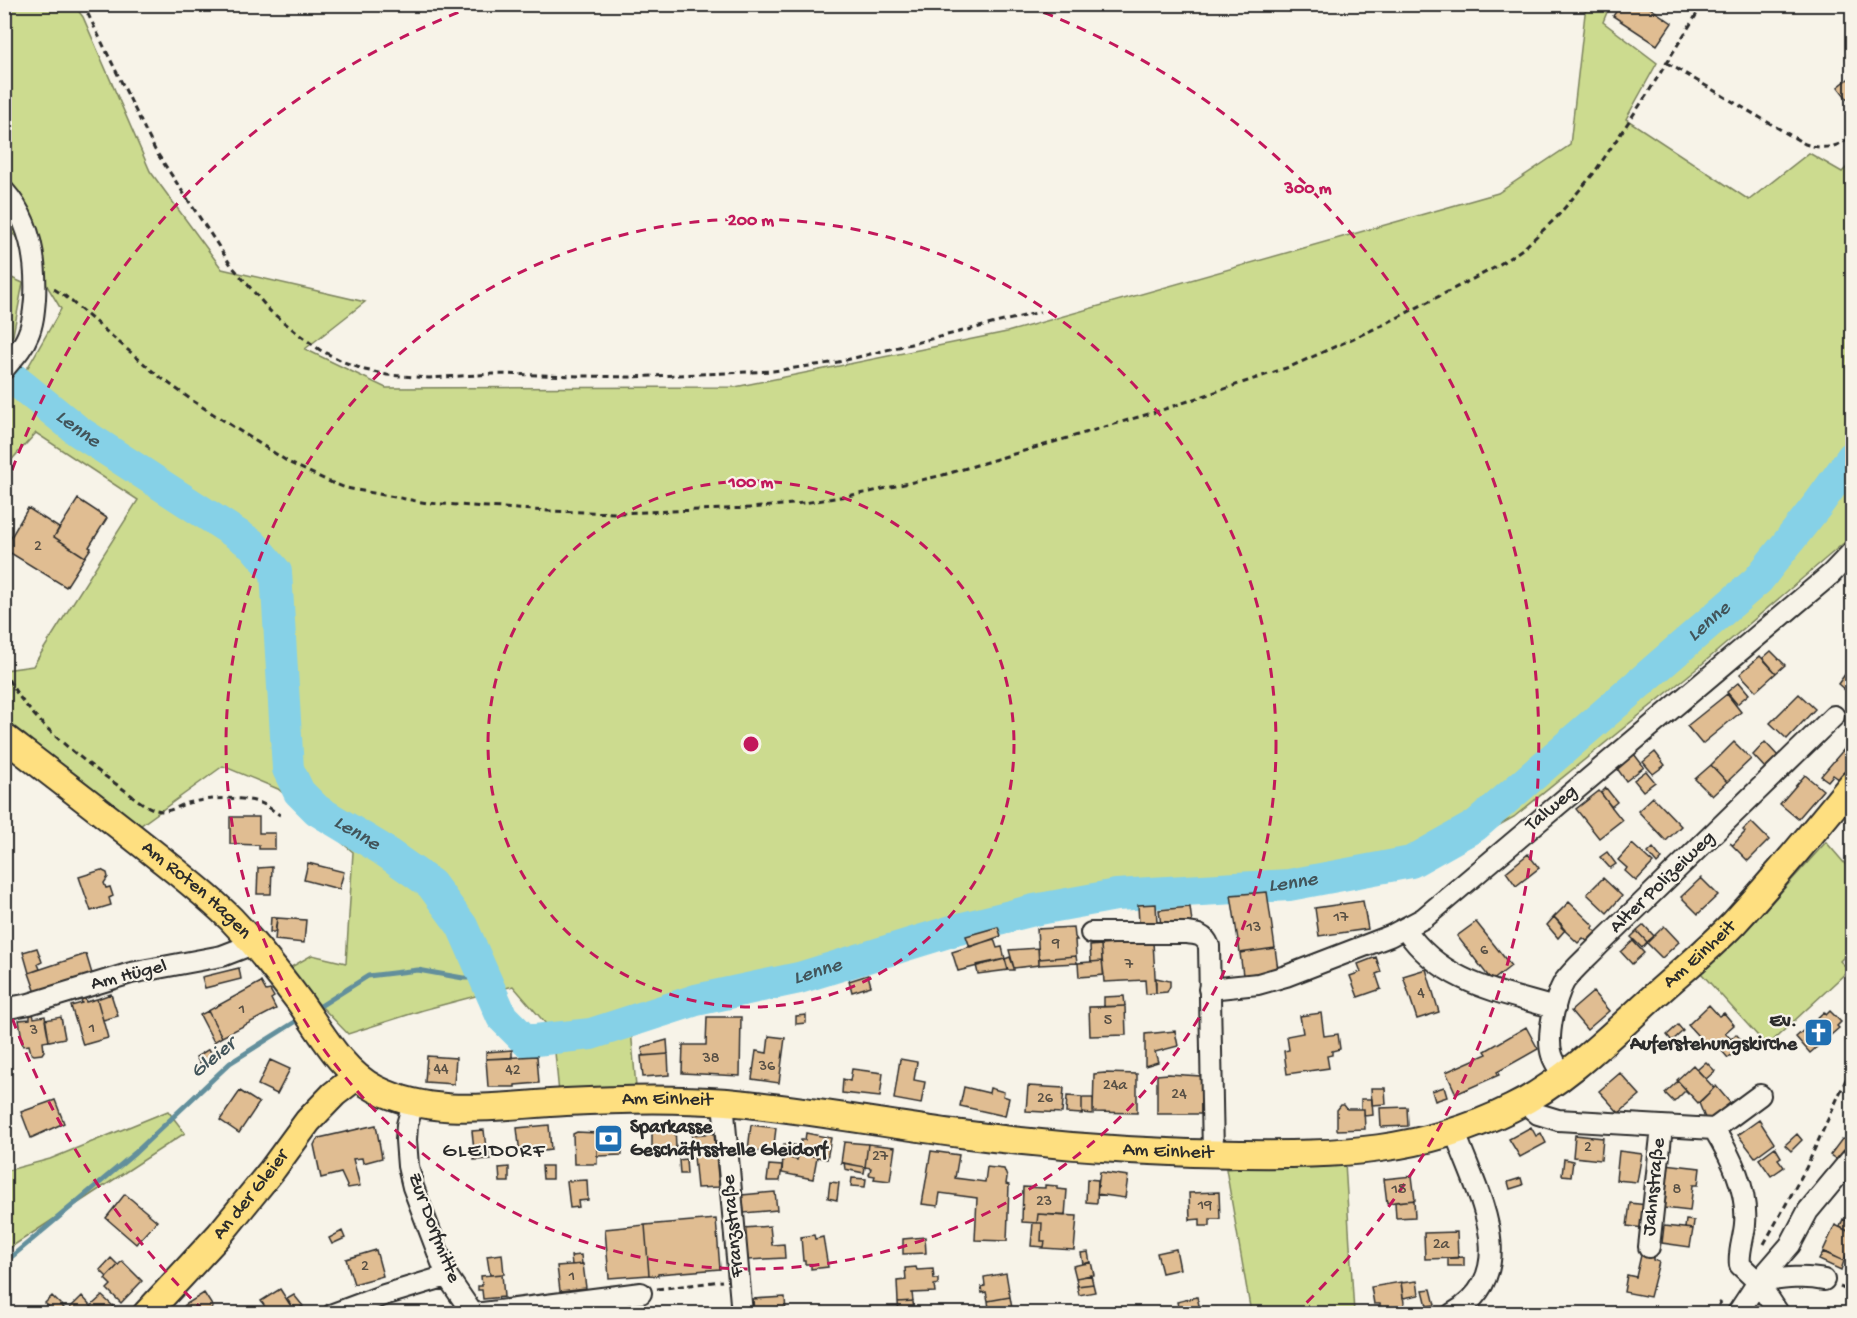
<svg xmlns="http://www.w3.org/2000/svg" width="1857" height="1318" viewBox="0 0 1857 1318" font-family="'Gochi Hand',sans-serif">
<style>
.green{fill:#ccdb8f;stroke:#7c835d;stroke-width:1.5}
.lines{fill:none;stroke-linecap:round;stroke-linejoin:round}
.stream{stroke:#628f9c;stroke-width:5}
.river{stroke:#86d1e7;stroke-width:32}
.building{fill:#e0bd92;stroke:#2b2b2b;stroke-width:1.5}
.minor-casing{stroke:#2b2b2b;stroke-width:24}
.major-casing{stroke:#2b2b2b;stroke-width:30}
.path{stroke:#2b2b2b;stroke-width:3;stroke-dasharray:6 4.5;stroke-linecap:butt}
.minor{stroke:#f7f3e8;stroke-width:20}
.major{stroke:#fedf80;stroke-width:26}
.ring{fill:none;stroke:#c2185b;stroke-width:3;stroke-dasharray:10 8}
.labels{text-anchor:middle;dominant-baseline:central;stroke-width:4.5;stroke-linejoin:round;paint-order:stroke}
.number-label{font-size:16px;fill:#585045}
.street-label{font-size:20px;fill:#2b2b2b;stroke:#f7f3e8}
.poi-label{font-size:20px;font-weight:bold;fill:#2b2b2b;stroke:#f7f3e8;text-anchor:end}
.water-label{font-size:21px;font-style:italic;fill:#42545a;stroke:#f7f3e8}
.quarter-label{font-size:22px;letter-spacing:1.5px;fill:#2b2b2b;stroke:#f7f3e8}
.centre{fill:#c2185b;stroke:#f7f3e8;stroke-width:3}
.ring-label{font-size:18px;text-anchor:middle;font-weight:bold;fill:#c2185b;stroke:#f7f3e8;stroke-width:4.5;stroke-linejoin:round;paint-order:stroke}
</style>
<rect width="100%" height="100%" fill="#f7f3e8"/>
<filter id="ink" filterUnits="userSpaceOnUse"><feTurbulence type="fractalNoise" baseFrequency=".0167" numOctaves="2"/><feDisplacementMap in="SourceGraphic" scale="12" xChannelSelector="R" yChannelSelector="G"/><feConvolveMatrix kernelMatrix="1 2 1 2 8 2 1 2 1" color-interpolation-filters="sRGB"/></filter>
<g filter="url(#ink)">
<path class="green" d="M5,5H74L83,17L150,171L222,269L365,302L305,349L386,388L735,387L1007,332L1498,193L1570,145L1586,5H1610L1603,22L1657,63L1626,119L1749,200L1809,153L1842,172L1852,162V536L1695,670L1514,817L1414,873L1337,882L1098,885L927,928L816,971L629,1006L636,1087L559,1093L553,1032L513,986L423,1010L348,1034L286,970L312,955L346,963L353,852L278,789L223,766L130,833L5,731V670L33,666L138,500L36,433L5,467L4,389L28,367L61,309L19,239L5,228Z
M5,275L23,283L13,335L5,345Z
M1826,842L1852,872V949L1840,961L1849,970L1767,1046L1701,973L1745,932Z
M168,1111L185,1133L5,1251V1171L50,1159Z
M1345,1162L1354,1313H1251L1226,1169Z"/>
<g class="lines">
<path class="stream" d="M314,1010L368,976L418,970L463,978H486
M4,1263L135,1153L230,1063L303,1017"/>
<path class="river" id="s1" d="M4,371L78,431L252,544L276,572L288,769L299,792L317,810L380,848L431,884L462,926L502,1017L526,1041L591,1034L696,1000L799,978L955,930L1034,910L1116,895L1289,885L1411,862L1475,826L1758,580L1819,503L1852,457"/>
</g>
<path class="building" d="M1621,4H1644L1672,23L1657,45L1613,16Z
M1852,76V105L1838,87Z
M78,499L107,518L89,547L91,548L85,557L54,537Z
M28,508L59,528L54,537L85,557L66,587L4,549Z
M1771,651L1785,665L1776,673L1763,658Z
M1760,656L1776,673L1756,691L1740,674Z
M1849,669L1852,672V696L1838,684Z
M1739,682L1749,694L1737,704L1727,692Z
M1727,694L1741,712L1702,744L1687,726Z
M1799,694L1815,709L1787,739L1770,723Z
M1734,742L1751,759L1727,782L1711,765Z
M1765,742L1778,756L1765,768L1753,755Z
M1845,748L1852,754V762L1839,779L1833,775L1828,781L1821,776Z
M1655,752L1665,765L1653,774L1643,762Z
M1634,754L1644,767L1626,781L1616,767Z
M1711,765L1727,782L1712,796L1695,779Z
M1646,771L1655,782L1643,791L1634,780Z
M1805,775L1823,790L1798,819L1780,804Z
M1606,788L1617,802L1611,807L1601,793Z
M1599,791L1622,820L1599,838L1576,809Z
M1653,797L1681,826L1666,841L1638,811Z
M230,817H259V833H275V849H259V845L230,844Z
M1751,822L1769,840L1748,861L1730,843L1733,845L1745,832L1743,830Z
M1632,844L1653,863L1636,881L1625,871L1627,868L1618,860Z
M1653,848L1662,859L1657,864L1648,853Z
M1607,852L1616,864L1610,868L1600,857Z
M1528,854L1539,868L1516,886L1506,872Z
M308,863L344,872L339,889L304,880Z
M272,867L271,894H257L258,868Z
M101,870L107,873L108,877L104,883L106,888L110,887L113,896L109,898L111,905L91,911L79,877Z
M1603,878L1622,896L1607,913L1587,894Z
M1701,878L1718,895L1698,914L1681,897Z
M1267,892L1275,948L1240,953L1231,895Z
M1363,901L1368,929L1319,936L1315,908Z
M1569,902L1594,926L1592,928L1596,932L1587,941L1583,938L1578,943L1561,927L1562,925L1554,917Z
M1156,904L1157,923L1139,924L1138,905Z
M1190,907L1192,923L1161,925L1159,910Z
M271,917L277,918L275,932H270Z
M1554,917L1565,930L1558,938L1547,925Z
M277,918L306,920L304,943L275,940Z
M1476,922L1511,966L1492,981L1457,936Z
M1644,925L1654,936L1647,942L1637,931Z
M1664,926L1679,942L1662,958L1647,943Z
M998,927L1001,936L970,947L966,936Z
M1074,927L1075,937L1077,940H1075L1076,956L1039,959L1037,929Z
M1637,931L1647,942L1642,948L1631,937Z
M994,939L997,948L1002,947L1005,959L958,971L952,952Z
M1633,941L1644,953L1632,964L1621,952Z
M1153,942L1156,993L1146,994L1145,980L1104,982L1101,945Z
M1101,945L1102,961L1091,962L1090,946Z
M37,948L42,962L38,964L40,969L29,973L23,952Z
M1038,948L1039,965L1014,968L1009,950Z
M1275,948L1278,970L1243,975L1240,953Z
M86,954L92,974L36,993L29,973Z
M1076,956L1077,963L1039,965V959Z
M1010,957L1014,968V970H1008L1005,959Z
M1376,957L1381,972L1376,974L1381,989L1358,997L1350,976L1361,972L1358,964Z
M1005,959L1008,970L978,974L976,965Z
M1102,961L1104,975L1079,977L1078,963Z
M239,968L241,979L205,988L202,977Z
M1426,969L1439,1012L1417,1019L1403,976Z
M868,975L871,986L852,992L849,981Z
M1156,978L1170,981V986L1167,992L1156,993Z
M261,982L266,991L270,990L274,997L271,999L276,1009L222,1037L208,1011Z
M1593,992L1609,1011L1587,1030L1571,1011Z
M111,994L118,1016L103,1020L97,999Z
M1124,996L1125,1006L1104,1007V997Z
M85,998L86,1002L97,999L108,1038L83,1045L71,1006L82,1003L81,1000Z
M1709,1005L1719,1016L1724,1013L1734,1025L1725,1033L1731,1039L1736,1034L1744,1043L1728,1058L1715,1043L1709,1048L1688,1025Z
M1125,1006L1126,1035L1090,1036L1089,1007Z
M208,1011L222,1037L214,1042L200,1015Z
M1830,1011L1841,1022L1837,1026L1839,1028L1810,1053L1796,1037L1824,1012L1826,1015Z
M1321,1013L1324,1036L1338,1034L1340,1049L1332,1051V1055L1327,1056L1329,1068L1287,1074L1284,1051L1289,1050L1287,1036L1303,1033L1300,1016Z
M33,1014L34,1018L45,1016L49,1041L43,1042L44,1051L42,1054L34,1055L31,1053L29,1045L23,1046L19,1020L30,1019V1015Z
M806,1015V1023L796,1024V1016Z
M61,1017L65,1038L49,1041L45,1020Z
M707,1017H741L740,1076L682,1073L683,1045H706Z
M1678,1025L1683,1031L1672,1041L1667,1035Z
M1526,1027L1538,1049L1497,1072L1499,1075L1456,1094L1446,1072L1487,1054L1485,1051Z
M1175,1031L1178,1046L1155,1052L1158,1062L1145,1066V1034Z
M769,1036L785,1038L779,1083L752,1079L756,1051L767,1053Z
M667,1040L668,1054L643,1056L642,1047Z
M209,1049L215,1059L202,1067L196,1057Z
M512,1050V1058L486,1059V1052Z
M668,1054L669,1075L643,1077L641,1056Z
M427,1056L456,1058L454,1084L425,1082Z
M537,1056L539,1083L515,1085V1087H488L486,1059Z
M900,1059L917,1062L914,1080L925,1082L921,1104L894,1099Z
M270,1060L290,1069L277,1094L258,1085Z
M1706,1062L1715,1071L1706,1079L1697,1070Z
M1693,1065L1714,1088L1698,1103L1677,1080Z
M852,1069L883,1073L880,1097L842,1093L843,1079L850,1081Z
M1105,1073L1137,1074V1113L1093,1112L1094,1074Z
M1620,1073L1640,1095L1619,1113L1599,1091Z
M1168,1074L1201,1076V1114H1157V1075Z
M1678,1081L1689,1093L1688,1094L1685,1091L1674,1102L1665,1093Z
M1028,1086L1064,1088L1062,1113L1026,1111Z
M1716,1086L1732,1105L1707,1123L1699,1103Z
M964,1087L989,1093L990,1088L1004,1092L1003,1096L1009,1098L1005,1116L960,1106Z
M1444,1087L1447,1097L1435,1101L1432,1091Z
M1371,1088H1385L1386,1104L1372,1105Z
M240,1091L259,1103L239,1133L220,1120Z
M1067,1096L1082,1097V1114L1066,1113Z
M1082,1098H1093V1114L1082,1113Z
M1361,1099H1372L1373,1115L1364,1116V1109H1361Z
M55,1100L64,1123L31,1138L21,1112Z
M1341,1105H1344L1347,1109H1364L1365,1129L1337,1130V1110Z
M1407,1107L1408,1126L1381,1127L1380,1108Z
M1759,1120L1774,1143L1755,1157L1738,1135Z
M675,1122L676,1150L652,1151V1123Z
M376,1125L382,1158L363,1163L362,1158L353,1159L360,1186L348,1188L341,1173L321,1178L314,1145L316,1141L319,1138Z
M549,1125L551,1150L520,1154L517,1128Z
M751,1125L776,1128L773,1153L748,1150Z
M1531,1127L1536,1136L1541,1133L1546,1143L1520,1157L1509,1139Z
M484,1130L486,1149L474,1150L472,1131Z
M606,1131L621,1133L622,1155L597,1156V1133Z
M577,1132L597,1133V1164H574L573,1134Z
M714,1133L719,1187L697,1188L692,1135Z
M806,1133L831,1138L827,1159L799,1153L801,1140H805Z
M1797,1134L1802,1140L1791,1151L1785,1145Z
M1575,1135L1603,1138L1601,1160L1573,1157Z
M1842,1139L1852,1140V1149L1842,1163L1830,1155Z
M844,1142L868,1144L865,1167L841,1163Z
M784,1144L800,1146L797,1160L783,1156Z
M868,1144L895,1147L890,1181L874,1179L875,1176L869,1175L871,1168L865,1167Z
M1775,1147L1781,1157L1778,1159L1784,1167L1771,1176L1759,1159Z
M931,1151L959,1155L955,1178L985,1182L987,1167L1004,1169L1007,1177L1006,1184L1009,1185L1007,1241L975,1240L977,1198L940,1193L938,1206L922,1204Z
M1619,1151L1642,1154L1637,1182L1616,1180Z
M474,1152H489L490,1159L474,1160Z
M799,1153L817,1157L813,1179L782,1173L783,1156L797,1160Z
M686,1159L687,1174H680L679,1160Z
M1564,1159L1573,1161L1571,1176L1562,1175Z
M844,1163L865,1167L864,1173L845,1169Z
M1665,1164L1700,1168L1698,1185H1693L1690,1211L1664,1208L1666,1196L1661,1195Z
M769,1165L782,1166L780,1181H767Z
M542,1166H552V1179H543Z
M509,1167V1182H500L499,1168Z
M1100,1172L1128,1176L1125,1198L1097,1194Z
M1412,1176L1415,1200L1387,1203L1384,1179Z
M852,1178L866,1179L865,1187L851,1186Z
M1521,1178L1523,1185L1510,1189L1508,1182Z
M1087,1179L1098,1180L1097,1203L1086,1202Z
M587,1180L588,1200L578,1201L579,1207L570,1208L567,1181Z
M830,1182L839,1183L837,1200L828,1198Z
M1045,1185L1057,1186V1189L1067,1190L1065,1216L1038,1214L1037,1223L1022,1222L1023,1187L1045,1188Z
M775,1192L777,1210L744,1213L742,1195Z
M1219,1192L1220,1219H1210V1226H1200V1219L1190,1220L1189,1193Z
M125,1194L157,1221L136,1244L106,1218Z
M1414,1200L1415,1217L1396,1218L1395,1202Z
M1630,1203L1647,1205L1644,1228L1627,1226Z
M1038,1214L1077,1216L1074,1250L1042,1248L1044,1247L1045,1241H1041L1042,1223H1037Z
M716,1219L720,1269L658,1274V1276L649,1275L645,1225Z
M1843,1219L1852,1223V1233L1840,1227Z
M1686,1220L1694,1221L1693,1229L1685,1228Z
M1033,1223H1042L1041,1241H1045L1044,1247L1031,1246Z
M645,1225L649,1275L609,1278L605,1229Z
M1835,1225L1852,1233V1244L1844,1261L1823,1251Z
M770,1226L772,1245L784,1244L785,1258L748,1260L744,1228Z
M1664,1226L1693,1229L1690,1247L1662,1243Z
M342,1231L345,1238L332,1244L329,1238Z
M1457,1232L1458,1258L1425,1259L1424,1233Z
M814,1235L815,1239L823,1237L828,1267L811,1269V1264H805V1261H803L801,1237Z
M925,1237L926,1253L903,1254V1239Z
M1176,1249L1180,1269L1162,1273L1157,1253Z
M376,1250L383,1276L354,1284L346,1259Z
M1088,1252L1090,1263L1083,1264L1081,1253Z
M1823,1252L1844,1261L1841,1270L1819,1260Z
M502,1254L504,1274L490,1275L487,1256Z
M581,1255L582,1264L572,1265L571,1256Z
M1641,1255L1653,1257V1260L1659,1262L1650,1297L1624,1292L1627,1275L1636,1277Z
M1464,1257V1266H1448V1258Z
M111,1258L118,1265L107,1277L100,1270Z
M122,1261L142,1281L121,1303L107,1289L111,1285L105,1279Z
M1091,1262L1094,1275L1076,1278L1073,1266Z
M583,1264L586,1288L560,1291L557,1266Z
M916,1267L917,1270L933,1269L934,1279H938V1284L934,1285L935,1292L912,1293L913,1301L898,1302L897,1281L906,1280L905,1268Z
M1006,1273L1010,1297L988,1301L986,1292L982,1293L981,1287L985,1286L984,1277Z
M502,1274L504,1297L483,1299L482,1290H478V1286H482L481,1276Z
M1091,1275L1093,1284L1078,1286L1076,1278Z
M1417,1281L1419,1295L1403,1298L1401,1283Z
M1401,1282L1405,1310L1382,1314L1380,1304H1374L1371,1287Z
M1093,1284L1095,1292L1079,1295L1077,1286Z
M280,1289L296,1314H258L266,1308L261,1301Z
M1431,1289L1435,1305L1427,1306L1423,1290Z
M204,1293L213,1307L209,1310L211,1313L178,1314L185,1305Z
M294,1295L303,1306L295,1311L287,1299Z
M52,1296L64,1308L59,1314H56L45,1303Z
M82,1296L91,1306L99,1314H68L66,1312Z
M102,1296L113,1306L106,1314H99L91,1306Z
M785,1297L786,1314H754L753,1299Z
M1010,1297L1013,1314H986L985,1309H989L988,1301Z
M1197,1297L1200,1309L1204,1311L1216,1308L1218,1314H1180L1177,1302Z
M913,1301L914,1312L899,1314L898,1302Z"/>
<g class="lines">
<defs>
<path id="minor" d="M4,191C31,221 37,260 35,299C34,311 33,324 28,335C23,348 13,358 4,369
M1405,929C1442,983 1496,991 1555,1008
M1091,933H1187C1197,934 1205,935 1209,946L1213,1153
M1209,989L1258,984L1286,976L1390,936L1424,918L1831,574L1852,552
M4,1009L29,1004L131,973L222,956L253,944
M1563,1075C1559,1069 1554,1062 1552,1055C1546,1037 1555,998 1564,982C1573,969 1588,957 1599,945L1834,716
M723,1102L742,1314
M1524,1102L1538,1114L1558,1120L1714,1129L1760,1095
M413,1103L407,1125L406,1140L408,1166L413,1187L447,1276L473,1314
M1714,1129C1731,1157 1748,1190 1745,1224C1744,1238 1738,1252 1740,1265L1758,1282L1779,1314
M1649,1247L1662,1127
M1758,1282C1780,1279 1803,1275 1824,1280
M333,1314L384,1295L447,1276
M475,1314L641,1293
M1452,1314C1526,1271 1475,1191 1455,1132
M1737,1314L1758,1282L1790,1245L1808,1211L1852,1158"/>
<g id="major">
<path id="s2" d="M4,737C56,777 107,816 157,856C182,876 208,896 231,919C255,944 278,973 299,1001C321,1032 342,1072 376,1089C436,1119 502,1105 566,1102C620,1099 674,1098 727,1102C806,1109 883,1124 961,1134C1054,1146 1146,1153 1240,1154C1337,1155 1422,1153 1512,1108C1559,1085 1600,1046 1639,1010C1670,981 1704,954 1734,923C1775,878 1814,831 1852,784"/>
<path id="s3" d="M146,1314L220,1234L272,1170L308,1121L334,1094L356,1077"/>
</g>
</defs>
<use href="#minor" class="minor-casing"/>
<use href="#major" class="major-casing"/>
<path class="path" d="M83,4L155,150L231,265L270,311L301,336L320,350L344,362L365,370L387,375L429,378L493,374L630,377L773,371L838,362L1040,312
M1667,63L1805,144C1823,150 1838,148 1852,136
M54,289L65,296L156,374L193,401L290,463L330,482L346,488L427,503L548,511L619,513L751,508L804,503L870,492L943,475L1162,410L1292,366L1385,324L1494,268L1524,248L1556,218L1594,173L1646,96L1703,4
M4,634L7,626
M4,670C23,716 83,761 123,789C134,797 148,810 162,811C171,812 180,805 188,803C207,798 247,795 265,805C270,808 275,812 280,815
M1764,1244L1806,1168L1852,1066
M1840,1287L1852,1292
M657,1289L722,1281
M1712,1314L1721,1302"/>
<use href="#minor" class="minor"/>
<use href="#major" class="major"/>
</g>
</g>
<g class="ring">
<circle cx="751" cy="744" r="263"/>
<circle cx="751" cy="744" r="525"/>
<path d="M204 1311A788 788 0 0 1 6 1001M6 487A788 788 0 0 1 475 6M1027 6A788 788 0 0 1 1298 1311"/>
</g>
<defs>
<symbol id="church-square" viewBox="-11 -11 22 22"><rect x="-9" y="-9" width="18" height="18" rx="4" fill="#1f6fb2" stroke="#f7f3e8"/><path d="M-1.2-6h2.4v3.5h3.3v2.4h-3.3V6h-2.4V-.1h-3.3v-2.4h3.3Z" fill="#fff"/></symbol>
<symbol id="bank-square" viewBox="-11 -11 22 22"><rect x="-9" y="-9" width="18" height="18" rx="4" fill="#1f6fb2" stroke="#f7f3e8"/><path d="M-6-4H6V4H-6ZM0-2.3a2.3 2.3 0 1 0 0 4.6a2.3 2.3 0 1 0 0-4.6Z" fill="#fff"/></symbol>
</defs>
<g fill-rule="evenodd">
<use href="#church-square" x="1802" y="1016" width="33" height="33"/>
<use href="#bank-square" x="592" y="1122" width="33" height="33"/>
</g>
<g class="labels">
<g class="number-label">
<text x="38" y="547">2</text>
<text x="1341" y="918">17</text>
<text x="1254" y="928">13</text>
<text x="1056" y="944">9</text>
<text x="1484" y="951">6</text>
<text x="1129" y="965">7</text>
<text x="1421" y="994">4</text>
<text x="242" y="1010">1</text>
<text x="1108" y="1021">5</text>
<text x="92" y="1029">1</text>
<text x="34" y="1031">3</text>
<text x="711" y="1059">38</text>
<text x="767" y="1067">36</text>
<text x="441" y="1070">44</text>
<text x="513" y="1071">42</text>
<text x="1115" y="1086">24a</text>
<text x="1179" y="1095">24</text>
<text x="1045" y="1099">26</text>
<text x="1588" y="1148">2</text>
<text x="880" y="1157">27</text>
<text x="1399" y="1190">15</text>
<text x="1677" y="1190">8</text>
<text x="1044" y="1202">23</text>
<text x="1205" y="1206">19</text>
<text x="1441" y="1245">2a</text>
<text x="365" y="1267">2</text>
<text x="572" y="1277">1</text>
</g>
<g class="street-label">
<text transform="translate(1552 809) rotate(-40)">Talweg</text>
<text transform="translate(1663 883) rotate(-44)">Alter Polizeiweg</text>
<text stroke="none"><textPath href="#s2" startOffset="246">Am Roten Hagen</textPath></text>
<text stroke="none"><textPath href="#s2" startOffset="1908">Am Einheit</textPath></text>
<text transform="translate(129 976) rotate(-14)">Am Hügel</text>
<text stroke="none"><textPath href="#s2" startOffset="810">Am Einheit</textPath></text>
<text stroke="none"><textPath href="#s2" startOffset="1314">Am Einheit</textPath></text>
<text transform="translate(1655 1187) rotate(-84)">Jahnstraße</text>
<text stroke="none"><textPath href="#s3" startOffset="159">An der Gleier</textPath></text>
<text transform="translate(734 1226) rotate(-95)">Franzstraße</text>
<text transform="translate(433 1228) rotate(69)">Zur Dorfmitte</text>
</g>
<g class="poi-label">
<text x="1797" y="1022">Ev.<tspan x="1797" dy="23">Auferstehungskirche</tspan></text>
<text x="630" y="1128" text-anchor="start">Sparkasse<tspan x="630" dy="23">Geschäftsstelle Gleidorf</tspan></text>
</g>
<g class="water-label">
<text stroke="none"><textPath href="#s1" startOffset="94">Lenne</textPath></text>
<text stroke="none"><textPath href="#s1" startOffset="2200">Lenne</textPath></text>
<text stroke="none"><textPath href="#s1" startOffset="634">Lenne</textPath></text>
<text stroke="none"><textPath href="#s1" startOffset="1696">Lenne</textPath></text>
<text stroke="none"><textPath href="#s1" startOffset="1210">Lenne</textPath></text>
<text transform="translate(214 1059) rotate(-39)">Gleier</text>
</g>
<g class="quarter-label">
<text x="494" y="1152">GLEIDORF</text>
</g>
</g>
<circle cx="751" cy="744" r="9" class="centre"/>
<g class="ring-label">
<text x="1308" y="193">300 m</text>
<text x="751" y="225">200 m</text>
<text x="751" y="487">100 m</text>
</g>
<rect width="1857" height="1318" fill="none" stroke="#f7f3e8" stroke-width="24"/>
<rect x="12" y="12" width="1833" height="1294" fill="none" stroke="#2b2b2b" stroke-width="2" filter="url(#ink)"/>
</svg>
